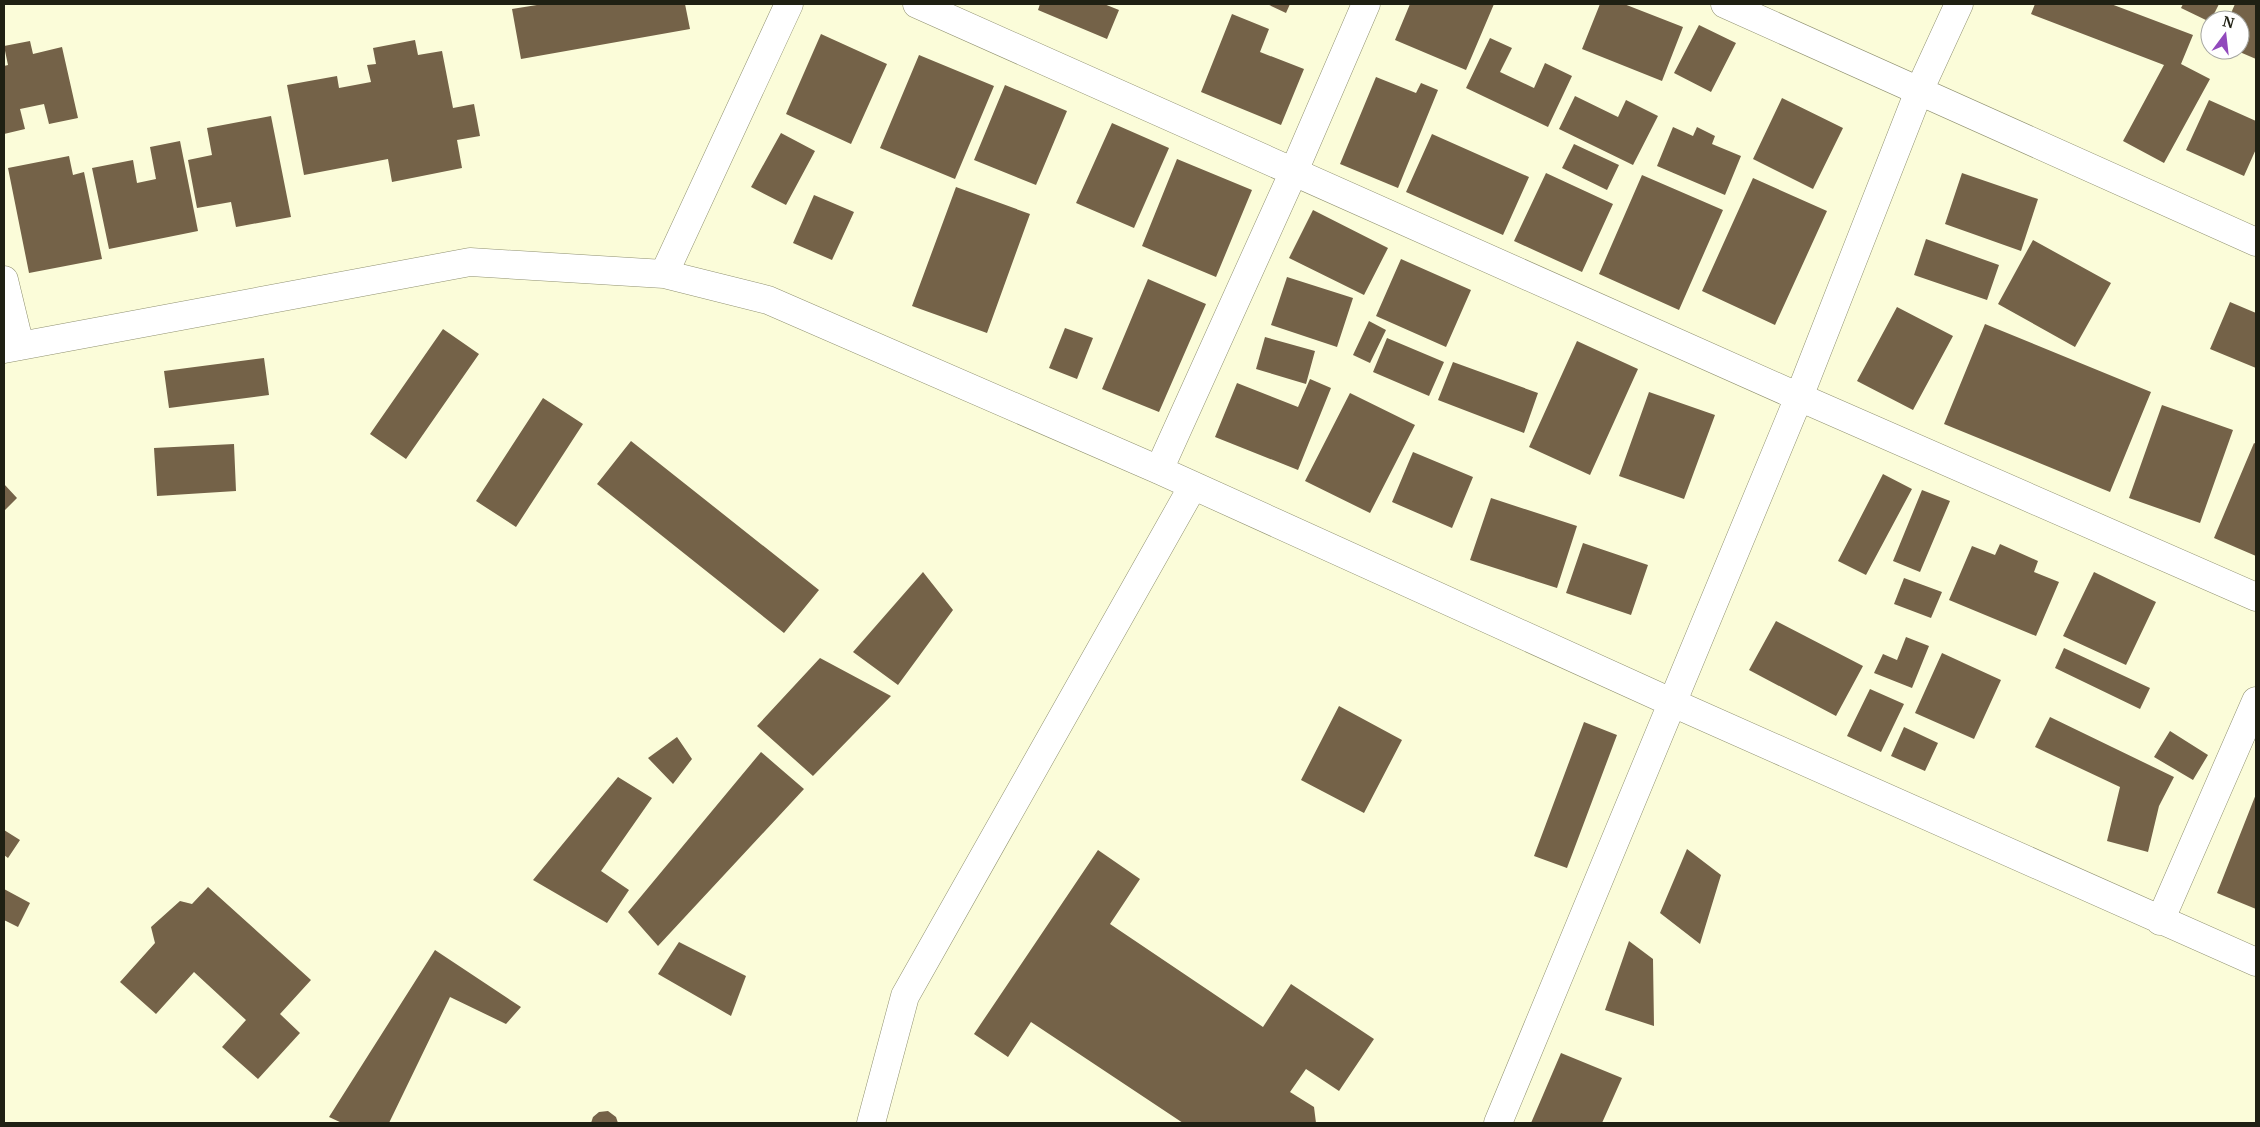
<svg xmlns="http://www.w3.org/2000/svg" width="2260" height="1127" viewBox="0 0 2260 1127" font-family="Merriweather,serif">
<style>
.building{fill:#746248}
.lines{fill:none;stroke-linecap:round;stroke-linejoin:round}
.minor-casing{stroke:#909171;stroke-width:29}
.minor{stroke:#fff;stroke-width:28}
</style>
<rect width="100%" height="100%" fill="#fbfcd9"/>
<path class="building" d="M543,4H685L690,29L521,59L512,9Z
M1040,4H1104L1119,10L1107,39L1038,10Z
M1267,4H1290L1286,13Z
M1410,4H1494L1466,70L1395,40Z
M1600,4H1624L1683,27L1662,81L1582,49Z
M2035,4H2111L2193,35L2181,64L2210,79L2164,163L2123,141L2164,65L2031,14Z
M2183,4H2219L2210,22L2181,8Z
M2235,4H2256V59L2235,50H2240V20H2228Z
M1232,14L1269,29L1260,52L1304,69L1281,125L1201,92Z
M1699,25L1736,43L1711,92L1674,73Z
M821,34L887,64L851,144L786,114Z
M1490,38L1512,48L1500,72L1534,88L1545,63L1572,76L1548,127L1466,88Z
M415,40L418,55L442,51L453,108L474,104L480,136L457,140L462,168L392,182L388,159L304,175L287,85L337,76L339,88L371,82L367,65L376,64L373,48Z
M30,41L33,54L62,47L78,118L49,124L44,104L20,109L25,129L4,134V66L8,65L4,46Z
M919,55L994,86L955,179L880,148Z
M1376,77L1416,93L1421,83L1438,90L1398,188L1340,164Z
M1005,85L1067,111L1036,185L974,160Z
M1575,96L1618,117L1626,100L1658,116L1633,165L1559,129Z
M1782,98L1843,128L1813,189L1753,159Z
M2209,100L2256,121V149L2244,176L2186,150Z
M271,116L291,217L236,227L231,202L197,208L188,160L212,155L207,128Z
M1112,123L1169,148L1134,228L1076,203Z
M1673,127L1693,136L1697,127L1715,136L1712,144L1741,156L1725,195L1657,166Z
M781,133L815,151L786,205L751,187Z
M1432,134L1529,177L1503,235L1406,192Z
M180,141L198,231L109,249L92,168L133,160L137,183L156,179L150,147Z
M1574,144L1619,165L1607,190L1562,168Z
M69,156L73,175L84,172L102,259L29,273L8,168Z
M1177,159L1252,190L1216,277L1142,246Z
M1546,173L1613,204L1582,272L1514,241Z
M1962,173L2038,199L2021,251L1945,224Z
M1642,175L1723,210L1679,310L1599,274Z
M1753,178L1827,211L1775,325L1702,291Z
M956,187L1030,214L987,333L912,306Z
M814,195L854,212L832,260L793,243Z
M1313,210L1388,248L1364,295L1289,258Z
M1926,239L1999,265L1987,300L1914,275Z
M2033,240L2111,283L2075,347L1998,304Z
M1401,259L1471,290L1446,347L1376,316Z
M1287,277L1353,298L1337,347L1271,325Z
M1148,279L1206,304L1159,412L1102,389Z
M2230,302L2256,313V368L2210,349Z
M1897,307L1953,336L1913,410L1857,381Z
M1369,321L1386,330L1370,363L1353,355Z
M1985,324L2151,392L2110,492L1944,424Z
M1065,328L1093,338L1077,379L1049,368Z
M443,329L479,354L406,459L370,434Z
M1265,337L1315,351L1306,384L1256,369Z
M1387,338L1444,362L1429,396L1373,372Z
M1577,341L1638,369L1590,475L1529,447Z
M264,358L269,395L169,408L164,371Z
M1453,362L1538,393L1524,433L1438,400Z
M1310,379L1331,388L1298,470L1215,437L1237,383L1298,407Z
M1649,392L1715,415L1684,499L1619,476Z
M1350,393L1415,425L1370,513L1305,481Z
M543,398L583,424L516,527L476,501Z
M2162,405L2233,430L2200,523L2129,498Z
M631,441L819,590L784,633L597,484Z
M2254,443L2256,444V556L2214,538Z
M234,444L236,491L157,496L154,448Z
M1413,452L1473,477L1452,528L1392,502Z
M1883,474L1912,489L1866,575L1838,561Z
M4,484L17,498L4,511Z
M1922,490L1950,501L1920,572L1893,561Z
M1491,498L1577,526L1557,588L1470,560Z
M1583,543L1648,565L1631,615L1566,593Z
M2000,544L2038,561L2034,572L2059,582L2036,636L1949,600L1972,546L1995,555Z
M923,572L953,610L898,685L853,652Z
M2094,572L2156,602L2126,665L2063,636Z
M1904,578L1942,592L1931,618L1894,604Z
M1776,621L1863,666L1836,716L1749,670Z
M1906,637L1929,646L1912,688L1874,673L1883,654L1897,660Z
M2064,648L2150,688L2140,709L2055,668Z
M1942,653L2001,680L1974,739L1915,713Z
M820,658L891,696L813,776L757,726Z
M1870,689L1904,704L1881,752L1847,736Z
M1339,706L1402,740L1364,813L1301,780Z
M2050,717L2174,777L2159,806L2148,852L2107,841L2120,787L2035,747Z
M1584,722L1617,735L1567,868L1534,856Z
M1904,727L1938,743L1925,771L1891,756Z
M2170,731L2208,755L2193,780L2154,757Z
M677,737L692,759L673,784L648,758Z
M761,752L804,789L658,946L628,912Z
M618,777L652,798L601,871L629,890L607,923L533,880Z
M2256,794V909L2217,893Z
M4,830L20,840L8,858L4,855Z
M1687,849L1721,875L1700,944L1660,913Z
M1098,850L1140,879L1110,924L1263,1027L1291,984L1374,1039L1339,1091L1306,1069L1290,1092L1314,1107L1316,1123H1183L1031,1022L1008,1057L974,1034Z
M208,887L311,980L280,1014L300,1033L258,1079L222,1047L246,1020L194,972L156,1014L120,982L155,943L151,927L180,901L192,904Z
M4,889L30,903L18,927L4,920Z
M1629,941L1653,959L1654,1026L1605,1010Z
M679,942L746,976L731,1016L658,974Z
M435,950L521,1007L506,1024L450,997L389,1123H342L329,1117Z
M1561,1053L1622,1078L1602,1123H1531Z
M608,1111L616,1117L618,1123H591L593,1117L599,1112Z"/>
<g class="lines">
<defs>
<path id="minor" d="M917,4L1799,397L2256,597
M1725,4L2256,242
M664,274L789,4
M4,280L20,346
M4,349L470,262L664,274L768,300L1159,470L1673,703L2256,962
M1159,470L1294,171L1366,4
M2160,921L2256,701
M871,1123L905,996L1193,486
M1498,1123L1799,397L1919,91L1959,4"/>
</defs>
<use href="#minor" class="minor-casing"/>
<use href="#minor" class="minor"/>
</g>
<rect width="2260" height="1127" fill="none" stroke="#1f2013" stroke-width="10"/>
<g transform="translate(2225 35) rotate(15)"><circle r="24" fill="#ffffff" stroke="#a5a6a1"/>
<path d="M0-4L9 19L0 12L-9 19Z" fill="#9149bc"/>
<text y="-8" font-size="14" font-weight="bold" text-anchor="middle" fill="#1f2013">N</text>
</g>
</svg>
